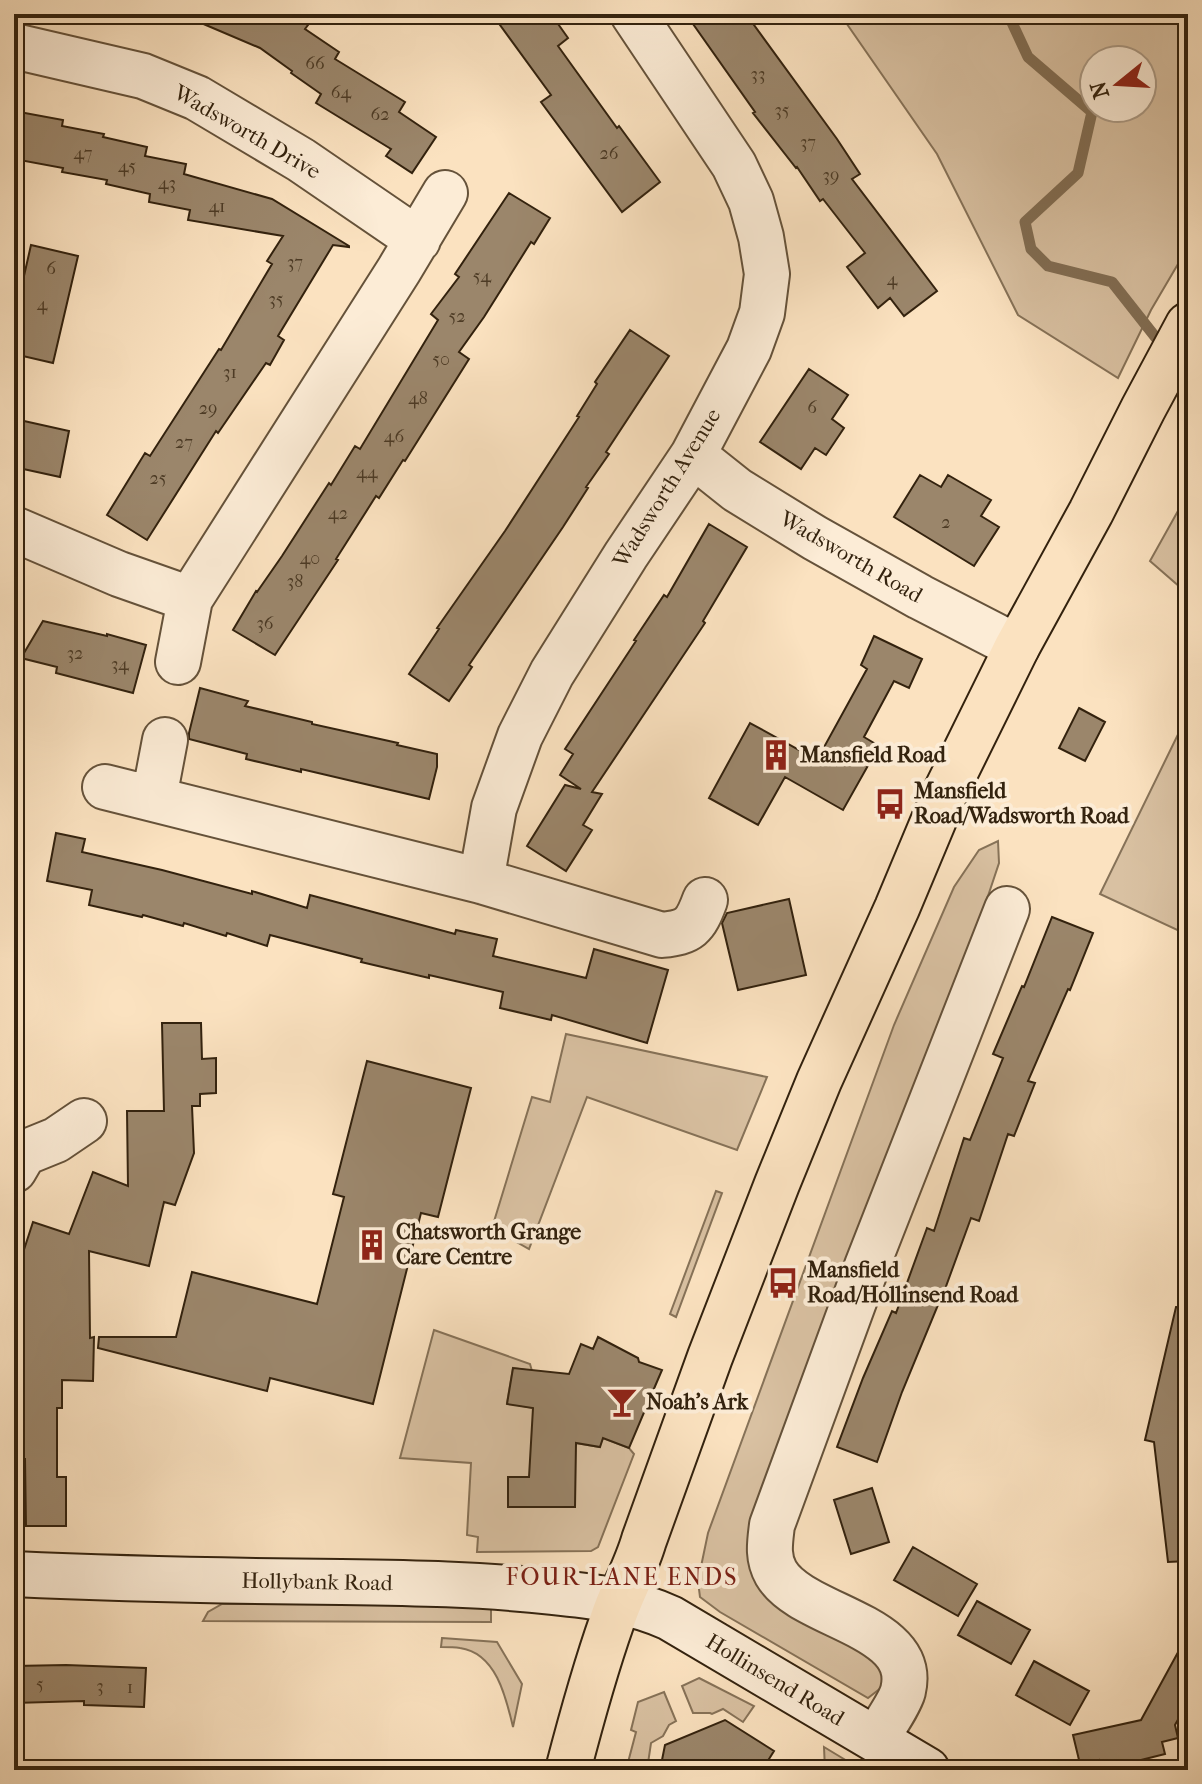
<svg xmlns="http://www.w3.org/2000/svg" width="1202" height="1784" viewBox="0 0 1202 1784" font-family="'IM FELL French Canon',serif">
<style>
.green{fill:#d9c1a2;stroke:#867258;stroke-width:2;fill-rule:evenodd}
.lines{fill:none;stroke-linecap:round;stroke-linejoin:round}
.stream{stroke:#826e54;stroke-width:11}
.building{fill:#9b866b;stroke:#33220e;stroke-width:2}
.street-casing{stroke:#65523a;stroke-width:48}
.secondary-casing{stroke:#33220e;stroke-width:48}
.primary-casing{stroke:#33220e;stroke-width:48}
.street{stroke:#fcecd6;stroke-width:44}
.secondary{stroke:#fcecd6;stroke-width:44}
.primary{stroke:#fbe2c0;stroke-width:44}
.labels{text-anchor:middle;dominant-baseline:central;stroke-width:8;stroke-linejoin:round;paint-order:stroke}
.number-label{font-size:18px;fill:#4d3b25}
.street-label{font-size:22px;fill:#33220e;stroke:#fcecd6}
.poi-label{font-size:22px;font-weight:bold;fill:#33220e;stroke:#fcecd6;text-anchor:start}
.neighbourhood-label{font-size:24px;letter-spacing:2px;fill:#7a1f14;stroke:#fcecd6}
</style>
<rect width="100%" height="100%" fill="#fbe2c0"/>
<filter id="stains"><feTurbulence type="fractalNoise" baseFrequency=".0025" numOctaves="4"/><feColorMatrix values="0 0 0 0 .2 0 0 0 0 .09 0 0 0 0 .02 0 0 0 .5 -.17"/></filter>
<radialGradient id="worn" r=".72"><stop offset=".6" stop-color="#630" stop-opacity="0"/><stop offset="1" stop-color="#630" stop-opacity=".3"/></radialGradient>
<path class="green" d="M840,14H1188V247L1151,310L1118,378L1018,315L937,154ZM1142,60V108H1094V60Z
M1188,493V594L1150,561Z
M1188,714V935L1100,894Z
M998,841L999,863L983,911L754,1520L887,1668L886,1684L868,1698L720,1612L700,1597L698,1581L708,1533L894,1025L954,887L979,850Z
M566,1034L767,1077L737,1150L587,1097L529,1249L492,1228L532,1097L550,1102Z
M716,1191L722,1193L676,1317L670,1314Z
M434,1330L530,1364L532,1371L513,1368L507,1403L533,1408L570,1466L576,1443L599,1447L603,1438L629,1448L634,1454L598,1547L591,1551L477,1552L478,1537L467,1535L471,1463L400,1458Z
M222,1604H491V1622L203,1621L208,1612Z
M442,1638L497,1642L522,1684L513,1727C506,1697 496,1653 460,1648C454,1647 447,1647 441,1647Z
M699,1678L754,1706L743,1722L723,1709L712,1714L710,1713H693L682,1686Z
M664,1692L676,1721L669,1725L663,1736L651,1743L647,1770H626L636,1732L631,1730L638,1702Z
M824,1747L862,1770H825Z"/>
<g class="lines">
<path class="stream" d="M1008,14L1028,57L1092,112L1078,173L1025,222L1031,249L1048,266L1112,282L1164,348"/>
</g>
<path class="building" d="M180,14H292L308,25L305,29L339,52L335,59L405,102L399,112L436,137L412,173L386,156L391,149L316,103L321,94L291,73L292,71L260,48Z
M492,14H551L568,38L558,46L617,128L619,126L660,182L622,212L541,102L551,95Z
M686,14H746L837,139L860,174L852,179L937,291L904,316L890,298L878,308L847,267L865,253L823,199L820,201L797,167L796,168L753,113L755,112Z
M14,111L63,120L62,126L104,134L103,137L147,147L145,156L186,164L184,174L272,199L349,246V247L333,245L278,336L284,340L270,365L266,363L218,433L216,431L147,540L107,515L145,453L150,456L219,349L221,350L272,264L267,261L283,236L188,220L190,210L149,202L150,194L106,184L107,180L62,172L63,168L14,159Z
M509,193L550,218L534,244L531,242L484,317L459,352L469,359L405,461L403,460L379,498L376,496L336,559L338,560L275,655L233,630L256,591L257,592L282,556L329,483L331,485L355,446L360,449L438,320L431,314L459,277L455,274Z
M31,245L78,256L53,363L14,354V320Z
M630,330L669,356L606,452L609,454L586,487L588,488L563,527L469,665L472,667L449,701L409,674L439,629L437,628L505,531L579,417L577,416L597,384L595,382Z
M809,369L848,395L832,419L844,428L826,455L815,448L801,469L760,442Z
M24,421L69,431L60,477L14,467Z
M920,475L941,487L948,475L991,500L981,516L999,527L974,566L894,517Z
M709,524L747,547L703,621L705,623L592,792L602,794L583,825L592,830L566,871L527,846L565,785L581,789L560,775L573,754L565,749L636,641L634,640L664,595L667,597Z
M43,621L107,636V634L146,645L133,693L56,673L57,667L21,658Z
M874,636L922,659L909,688L894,681L864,737L879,746L843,810L785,777L758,825L709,798L750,723L817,760L867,669L861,665Z
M200,688L248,701L245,706L312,722V724L398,743L397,745L437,754V767L429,799L301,769V772L246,759L247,754L189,739V733Z
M1079,708L1105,722L1085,761L1059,748Z
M56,833L85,839L82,852L162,870L252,894V891L307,908L310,895L455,934L456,930L497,939L493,956L586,978L594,949L668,970L647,1043L552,1015L551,1020L500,1008L503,992L429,975V978L361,962L362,959L270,935L267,946L227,933L226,936L184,923L183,926L143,915L142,917L89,905L92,890L47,881Z
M789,899L806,975L738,990L722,923L727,913Z
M1052,917L1093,933L1070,990L1068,989L1028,1081L1035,1083L1014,1136L1008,1134L979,1221L971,1218L941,1300H940L902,1392L877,1462L837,1447L863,1378L892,1311L896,1313L927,1228L934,1231L964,1138L970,1140L1003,1058L993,1054L1022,986L1024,987Z
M162,1023H201L202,1059L216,1058V1093L200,1094V1106H192L194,1153L175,1205L164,1202L149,1266L89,1251L90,1338L94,1337L93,1381L62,1380V1408H57V1477H66V1526H26L25,1459H14V1268H18L33,1222L69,1234L93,1172L128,1186L127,1111H164Z
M367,1061L471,1088L438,1217L421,1213L373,1404L270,1378L267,1391L98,1348L99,1337H176L192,1272L317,1304L344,1197L333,1194Z
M1176,1307L1188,1308V1561L1168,1562L1154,1442L1145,1440Z
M598,1337L638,1358L639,1362L662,1370L653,1391L662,1405L645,1410L629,1448L603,1438L600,1447L576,1443L575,1507H508V1477H529L533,1408L507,1404L513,1368L569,1374L581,1344L593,1349Z
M872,1488L889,1542L851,1554L834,1500Z
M913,1547L977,1584L958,1616L894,1580Z
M977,1601L1030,1630L1011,1664L958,1635Z
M1188,1634V1702L1175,1725L1178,1738L1162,1742L1165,1754L1101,1770L1099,1760L1080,1764L1073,1735L1141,1720Z
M1034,1661L1089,1691L1070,1725L1016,1695Z
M66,1665L146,1668L144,1707L84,1705V1701L14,1703V1666Z
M725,1720L774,1751L762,1770H660L665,1745Z"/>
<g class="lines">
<defs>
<path id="street" d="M14,46L143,76L197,98L301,160L418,240
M693,455L737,490L815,538L920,597L1017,647
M14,529L119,574L190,599
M178,662L190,599L399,270L445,193
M105,787L481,881L662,935C690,932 695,927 705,900
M154,798L165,740
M481,881L494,808L520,736L552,673L626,555L693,455L749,349L762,313L767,274L761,237L751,201L734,165L633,14
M14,1170L24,1153L56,1140L84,1121
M876,1739C883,1727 900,1703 903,1691C919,1624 802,1618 776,1573C767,1557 770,1542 772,1525L867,1266L1007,909"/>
<path id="secondary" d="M14,1574C123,1579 232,1581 341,1582C412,1583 482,1584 552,1592C592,1596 633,1601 670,1618L927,1770"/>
<path id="primary" d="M568,1770C581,1720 595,1669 612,1621C621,1593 636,1568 644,1540L710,1357L777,1184L819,1081L897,908L946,791L1017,647L1091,512L1143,409L1188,325"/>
</defs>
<use href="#street" class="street-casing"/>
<use href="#secondary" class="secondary-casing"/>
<use href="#primary" class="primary-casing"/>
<use href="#street" class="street"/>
<use href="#secondary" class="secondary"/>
<use href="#primary" class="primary"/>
</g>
<defs>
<symbol id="building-bare" viewBox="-9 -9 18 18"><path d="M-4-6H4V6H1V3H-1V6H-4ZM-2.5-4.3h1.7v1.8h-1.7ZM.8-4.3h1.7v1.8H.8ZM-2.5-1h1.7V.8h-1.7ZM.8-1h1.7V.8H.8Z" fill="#8f2418" stroke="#fcecd6" stroke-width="2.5" paint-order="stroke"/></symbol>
<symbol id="bus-bare" viewBox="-9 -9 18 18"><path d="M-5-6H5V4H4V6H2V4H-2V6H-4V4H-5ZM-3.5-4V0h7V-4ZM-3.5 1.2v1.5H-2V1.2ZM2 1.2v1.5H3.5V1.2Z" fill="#8f2418" stroke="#fcecd6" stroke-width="2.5" paint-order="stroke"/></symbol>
<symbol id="bar-bare" viewBox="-9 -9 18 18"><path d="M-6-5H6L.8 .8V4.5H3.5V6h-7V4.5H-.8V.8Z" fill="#8f2418" stroke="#fcecd6" stroke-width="2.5" paint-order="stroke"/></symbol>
</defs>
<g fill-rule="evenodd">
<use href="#building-bare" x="754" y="733" width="44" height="44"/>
<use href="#bus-bare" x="868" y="782" width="44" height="44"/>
<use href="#building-bare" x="350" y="1223" width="44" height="44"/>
<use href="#bus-bare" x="761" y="1261" width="44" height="44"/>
<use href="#bar-bare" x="600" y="1380" width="44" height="44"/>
</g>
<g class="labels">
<g class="number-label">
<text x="315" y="63">66</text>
<text x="758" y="74">33</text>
<text x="341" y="92">64</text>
<text x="782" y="110">35</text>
<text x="380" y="114">62</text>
<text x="808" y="142">37</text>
<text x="83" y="153">47</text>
<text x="609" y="153">26</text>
<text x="127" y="166">45</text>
<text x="831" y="175">39</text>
<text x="167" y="183">43</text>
<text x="217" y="206">41</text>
<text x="295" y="262">37</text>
<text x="51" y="268">6</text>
<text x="482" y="276">54</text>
<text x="892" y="279">4</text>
<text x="276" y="299">35</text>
<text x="42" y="304">4</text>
<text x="457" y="316">52</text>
<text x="441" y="359">50</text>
<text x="230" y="372">31</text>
<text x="418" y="398">48</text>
<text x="812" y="407">6</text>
<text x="208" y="408">29</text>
<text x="394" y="436">46</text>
<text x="184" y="442">27</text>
<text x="367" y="472">44</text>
<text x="158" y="478">25</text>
<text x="338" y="513">42</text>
<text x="946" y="522">2</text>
<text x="310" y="558">40</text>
<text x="295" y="581">38</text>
<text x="265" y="623">36</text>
<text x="75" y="653">32</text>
<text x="120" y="664">34</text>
<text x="40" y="1684">5</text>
<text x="100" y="1686">3</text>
<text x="130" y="1687">1</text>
</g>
<g class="street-label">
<text transform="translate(247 132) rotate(30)">Wadsworth Drive</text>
<text transform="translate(667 488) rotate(-58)">Wadsworth Avenue</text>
<text transform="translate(851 557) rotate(30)">Wadsworth Road</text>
<text transform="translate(317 1582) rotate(1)">Hollybank Road</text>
<text transform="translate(775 1680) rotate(31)">Hollinsend Road</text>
</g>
<g class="poi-label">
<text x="800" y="755">Mansfield Road</text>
<text x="914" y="791">Mansfield<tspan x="914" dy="25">Road/Wadsworth Road</tspan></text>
<text x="396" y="1232">Chatsworth Grange<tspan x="396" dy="25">Care Centre</tspan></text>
<text x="807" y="1270">Mansfield<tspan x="807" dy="25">Road/Hollinsend Road</tspan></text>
<text x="646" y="1402">Noah's Ark</text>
</g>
<g class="neighbourhood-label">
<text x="622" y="1577">FOUR LANE ENDS</text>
</g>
</g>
<rect width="1202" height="1784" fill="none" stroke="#fbe2c0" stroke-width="48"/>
<rect x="16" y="16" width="1170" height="1752" fill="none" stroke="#33220e" stroke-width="4"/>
<rect x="24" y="24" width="1154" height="1736" fill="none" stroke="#33220e" stroke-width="2"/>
<g transform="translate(1118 84) rotate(252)"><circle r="38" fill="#fcecd6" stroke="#ac9b86" stroke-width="2"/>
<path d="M0-6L14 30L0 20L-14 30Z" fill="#8f2418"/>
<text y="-12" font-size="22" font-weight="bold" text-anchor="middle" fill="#33220e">N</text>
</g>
<rect width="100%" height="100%" filter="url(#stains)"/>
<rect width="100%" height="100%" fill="url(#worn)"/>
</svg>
